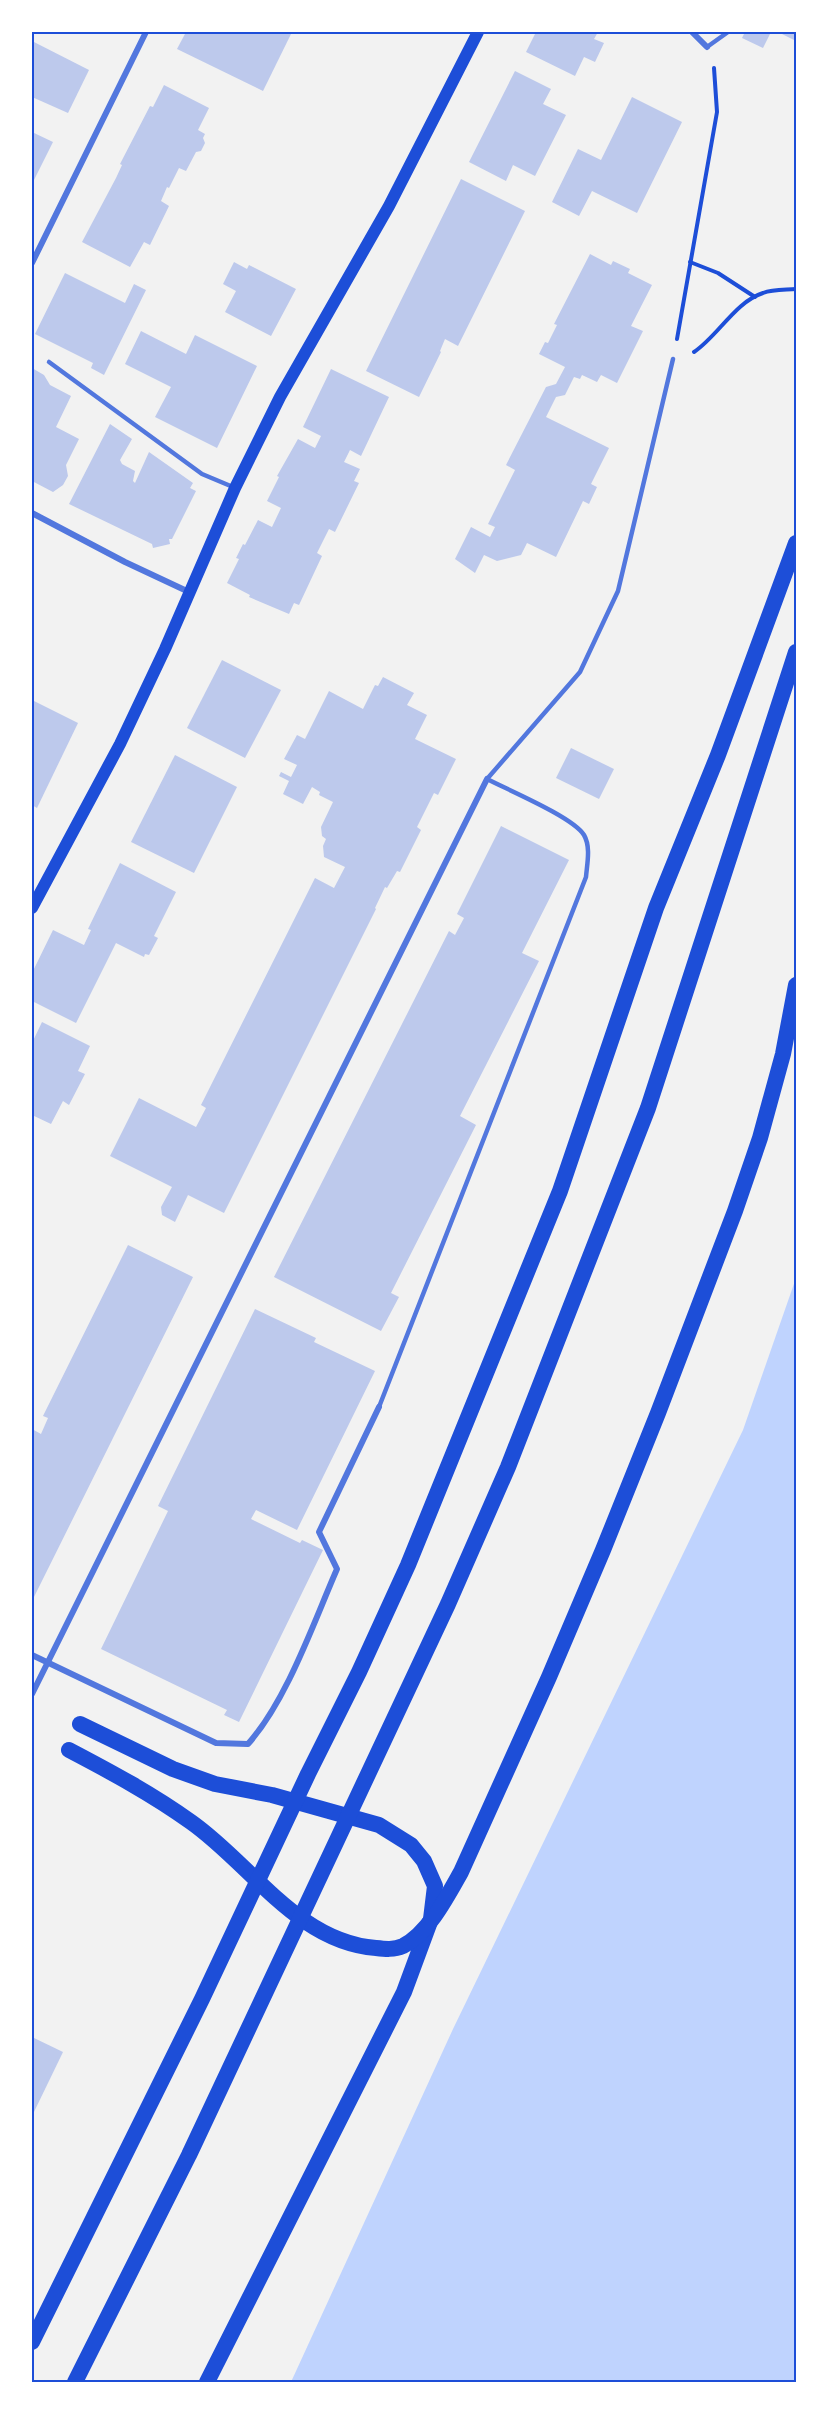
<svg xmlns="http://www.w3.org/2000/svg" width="828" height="2414" font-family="Karla,sans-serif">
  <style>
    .water { fill: #bfd3fe }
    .building { fill: #bdc9ec }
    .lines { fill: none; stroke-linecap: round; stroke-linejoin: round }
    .path { stroke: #1d4ed8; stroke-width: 4 }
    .service { stroke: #5277de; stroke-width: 4.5 }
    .minor { stroke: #5277de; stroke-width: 6 }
    .secondary { stroke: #1d4ed8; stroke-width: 12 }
    .trunk { stroke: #1d4ed8; stroke-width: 16 }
    .neatline { fill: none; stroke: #1d4ed8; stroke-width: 2 }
  </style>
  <rect width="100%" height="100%" fill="#f2f2f2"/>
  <!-- water -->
  <polygon class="water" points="796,1278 796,2382 291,2382 453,2029 743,1430"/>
  <!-- building -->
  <g class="building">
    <polygon points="186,32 292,32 263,91 177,49"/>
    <polygon points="536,32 598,32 594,39 604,43 595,62 584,57 575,76 526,52"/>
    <polygon points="745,32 771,32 763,48 742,38"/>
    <polygon points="778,32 796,32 796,41"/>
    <polygon points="32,41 89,70 68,113 32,97"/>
    <polygon points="515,71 551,89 543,104 566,115 535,176 513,165 506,181 469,162"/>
    <polygon points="164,85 209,108 198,130 205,134 203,138 205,143 201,151 196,152 186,171 179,168 169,188 167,187 161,201 169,206 150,245 144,242 130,267 82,242 116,178 122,165 120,164 150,106 153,107"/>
    <polygon points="632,97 682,122 637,213 592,191 579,216 552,202 578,149 601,160"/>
    <polygon points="32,132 53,142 32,184"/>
    <polygon points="461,179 525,211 458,346 445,339 440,351 441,352 419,397 366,371"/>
    <polygon points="590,254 611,265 613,261 630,269 628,273 652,285 631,326 643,331 617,383 601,375 597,382 582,375 580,379 574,377 565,395 556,397 546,417 609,448 591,484 597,487 589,504 583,501 556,557 527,543 521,555 497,561 484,555 475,573 455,559 471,527 490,537 495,527 488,524 515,470 506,465 546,387 556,384 565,367 539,354 545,342 548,343 557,325 554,324"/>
    <polygon points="234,262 247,269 249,265 296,289 271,336 225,312 236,291 223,284"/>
    <polygon points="65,273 125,303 134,284 146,290 104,375 91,368 93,363 35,334"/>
    <polygon points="141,331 186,354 195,335 257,366 217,448 155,417 171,387 125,364"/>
    <polygon points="32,368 44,375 50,385 71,396 56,427 79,439 66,465 68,476 63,485 53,492 32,481"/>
    <polygon points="331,369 389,397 361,456 350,450 344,462 360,469 354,481 359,483 335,532 329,529 317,553 322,556 299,605 294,603 289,614 249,597 250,595 227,583 239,559 236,558 243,544 245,545 258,520 272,527 281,508 267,501 279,477 277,476 298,439 315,448 321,436 303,427"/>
    <polygon points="110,424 132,439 120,460 122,464 135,471 133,481 135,483 149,452 193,483 190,488 196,491 172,539 169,539 170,544 153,548 152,544 69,504"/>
    <polygon points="222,660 281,690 245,758 187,728"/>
    <polygon points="383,677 414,693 407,705 427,715 415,739 456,759 438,795 434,793 417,827 421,830 400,872 397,871 387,888 385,887 375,908 376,909 224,1213 188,1195 175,1222 162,1215 161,1207 172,1187 110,1156 139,1098 196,1127 206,1108 201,1105 315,878 334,888 345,867 324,857 323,846 326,839 322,836 321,827 333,802 319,795 320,792 312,787 303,804 283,794 289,781 279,776 281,772 291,777 297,765 284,759 297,735 305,739 329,691 363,709 375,685 378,686"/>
    <polygon points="32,700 78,723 37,808 32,805"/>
    <polygon points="571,748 614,769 599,799 556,778"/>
    <polygon points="175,755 237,787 194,873 131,842"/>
    <polygon points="501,826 569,860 522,953 539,961 460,1116 476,1125 391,1293 399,1297 381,1331 274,1277 449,931 455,935 464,918 457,914"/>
    <polygon points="120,863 176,892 154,936 158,938 149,955 145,954 144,957 116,943 76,1023 32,1001 32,973 53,930 84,945 91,930 88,929"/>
    <polygon points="42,1022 90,1046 78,1071 85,1074 69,1105 63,1101 51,1124 32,1115 32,1043"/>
    <polygon points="128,1245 193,1277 32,1601 32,1429 41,1434 48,1418 43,1416"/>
    <polygon points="255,1309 316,1338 314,1342 375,1371 297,1530 256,1510 251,1519 300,1543 302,1540 323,1550 239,1722 224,1715 227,1710 101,1649 168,1511 158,1506"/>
    <polygon points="32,2037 63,2052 32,2116"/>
  </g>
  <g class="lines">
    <!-- path -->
    <g class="path">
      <polyline points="690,262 718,273 755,297"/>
      <polyline points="677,339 717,112 714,68"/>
      <path d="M694 352C718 336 735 302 763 293 773 289 786 290 796 289"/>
    </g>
    <!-- service -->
    <g class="service">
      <polyline points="707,47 728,32"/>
      <polyline points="49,362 202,474 233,487"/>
      <path d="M379 1407 586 877C587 864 591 847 584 835 573 817 508 790 487 779L580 672 618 591 673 359"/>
    </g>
    <!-- minor -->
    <g class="minor">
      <polyline points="692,32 707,47"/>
      <polyline points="32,263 146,32"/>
      <polyline points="32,513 125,562 189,592"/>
      <path d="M32 1655 216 1743 248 1744C287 1700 313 1624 337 1569L319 1532 379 1407"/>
      <polyline points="32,1694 487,779"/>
    </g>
    <!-- secondary -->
    <polyline class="secondary" points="32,908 120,744 165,649 235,488 280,397 389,206 478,32"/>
    <!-- trunk -->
    <g class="trunk">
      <polyline points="80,1724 173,1769 215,1784 272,1795 379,1825 411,1845 424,1861 435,1886 431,1919 404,1992 207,2382"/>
      <path d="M69 1750C111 1772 152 1794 191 1822 251 1864 297 1942 376 1948 385 1949 394 1950 403 1946 428 1934 448 1895 461 1872L549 1677 603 1550 658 1413 735 1211 760 1138 783 1054 796 985"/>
      <polyline points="32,2342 202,1999 308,1774 359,1672 408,1565 560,1191 656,908 718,755 796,543"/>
      <polyline points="75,2382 189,2155 448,1604 508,1467 648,1108 796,652"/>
    </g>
  </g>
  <!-- border -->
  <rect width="828" height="2414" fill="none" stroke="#ffffff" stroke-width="66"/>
  <rect x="33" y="33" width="762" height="2348" class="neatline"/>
</svg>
